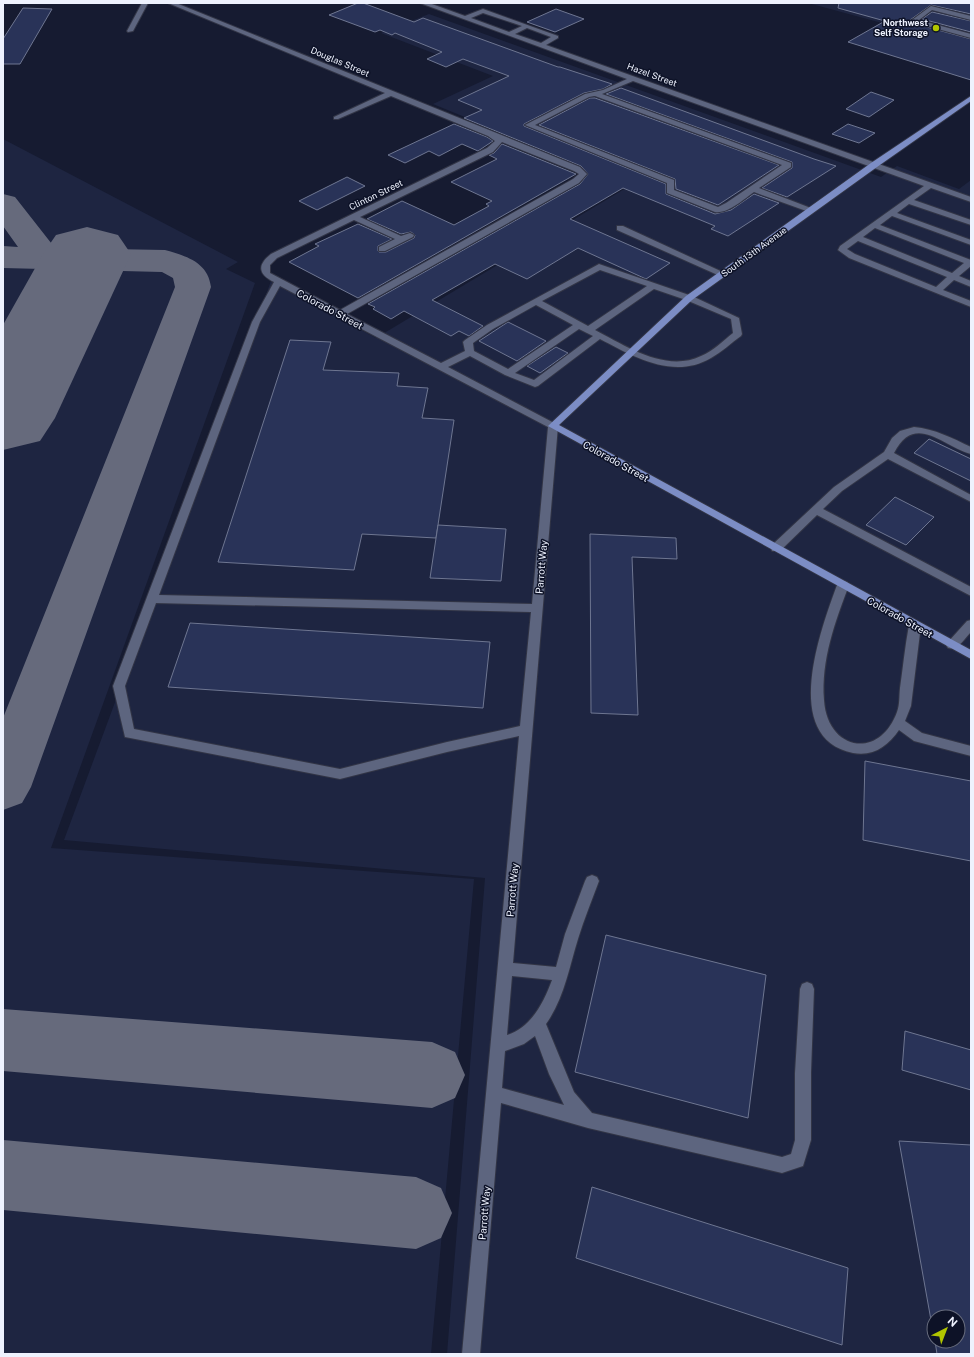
<svg xmlns="http://www.w3.org/2000/svg" width="974" height="1357" font-family="'Public Sans',sans-serif">
  <style>
    .built { fill: #1e2541; fill-rule: evenodd }
    .lines { fill: none; stroke-linecap: round; stroke-linejoin: round }
    .taxiway { fill: #666a7c; fill-rule: evenodd }
    .runway { fill: #666a7c; fill-rule: evenodd }
    .building { fill: #293358; stroke: #6e7691 }
    .minor-casing { stroke: #323546; stroke-width: 2 }
    .major-casing { stroke: #323546; stroke-width: 2 }
    .minor { fill: #5d657f; fill-rule: evenodd }
    .major { fill: #7c8dc5; fill-rule: evenodd }
    .poi-dot { fill: #b1c500; stroke: #0d1227; stroke-width: 1.5 }
    .labels { text-anchor: middle; stroke-width: 3; stroke-linejoin: round; paint-order: stroke }
    .far-poi-label { font-size: 9px; font-weight: bold; fill: #eef2fe; stroke: #0d1227; text-anchor: end }
    .far-street-label { font-size: 9px; fill: #eef2fe; stroke: #0d1227 }
    .street-label { font-size: 10px; fill: #eef2fe; stroke: #0d1227 }
  </style>
  <rect width="100%" height="100%" fill="#161b31"/>
  <!-- built -->
  <g class="built">
    <polygon points="808,3 971,3 971,47"/>
    <path d="M429 14 881 177 897 166 959 189 971 180V1354H447L485 878 64 840 271 281 376 338 631 185 433 104 493 76 381 33ZM934 1317H958V1341H934Z"/>
    <polygon points="3,139 238,262 226,269 255,283 51,848 474,879 431,1354 3,1354"/>
  </g>
  <g class="lines">
    <!-- taxiway -->
    <g class="taxiway">
      <path d="M3 194 15 197 55 248 165 250C186 256 208 262 211 287L31 787 22 803 3 810V718L175 287 173 278 162 272 3 268V246L18 247 3 226Z"/>
      <polygon points="3,1009 432,1042 455,1052 465,1075 455,1098 432,1108 3,1071"/>
      <polygon points="3,1140 416,1177 441,1188 452,1213 441,1238 416,1249 3,1210"/>
    </g>
    <!-- runway -->
    <polygon class="runway" points="87,227 118,235 131,254 55,418 40,441 3,450 3,325 43,254 56,235"/>
  </g>
  <!-- building -->
  <g class="building">
    <polygon points="358,3 363,3 414,22 423,18 558,67 560,67 612,84 603,89 584,93 524,124 524,126 666,184 666,194 715,214 731,210 754,194 779,203 728,236 711,229 715,226 623,188 570,219 670,263 646,279 578,248 527,279 495,264 432,300 483,326 469,336 459,331 451,336 404,311 391,319 373,309 375,307 368,304 580,184 588,174 581,166 464,118 482,110 458,100 509,76 463,59 446,67 427,59 442,52 437,50 395,33 392,35 380,30 375,32 329,15"/>
    <polygon points="839,3 971,3 971,14 931,5 910,20 912,23 971,39 971,80 848,42 885,21 838,8"/>
    <polygon points="23,8 52,9 20,64 3,64 3,39"/>
    <polygon points="556,9 584,19 555,32 527,22"/>
    <polygon points="932,12 971,21 971,32 922,19"/>
    <polygon points="621,88 814,159 836,166 787,197 762,188 792,168 792,162 606,94"/>
    <polygon points="871,92 894,100 869,117 846,109"/>
    <polygon points="590,98 595,98 779,165 718,205 676,189 675,179 539,125"/>
    <polygon points="454,124 487,137 493,141 478,151 462,144 439,156 429,151 405,163 388,155"/>
    <polygon points="848,124 875,133 859,143 832,134"/>
    <polygon points="502,144 576,174 358,298 289,262 319,246 315,244 358,224 392,239 378,246 378,251 379,252 386,252 414,238 415,235 411,232 401,234 367,219 402,201 454,225 489,206 486,204 492,201 451,182 497,159 489,155 494,153"/>
    <polygon points="347,177 365,186 317,210 299,201"/>
    <polygon points="508,322 546,341 517,361 479,341"/>
    <polygon points="290,340 331,342 323,370 399,373 397,386 428,388 422,418 454,420 436,538 362,534 354,570 218,562"/>
    <polygon points="556,347 568,353 540,373 527,366"/>
    <polygon points="929,439 971,459 971,481 914,453"/>
    <polygon points="895,497 934,517 906,545 866,525"/>
    <polygon points="438,525 506,529 501,581 430,578"/>
    <polygon points="590,534 676,538 677,559 632,557 638,715 591,713"/>
    <polygon points="190,623 490,642 483,708 168,687"/>
    <polygon points="865,761 971,781 971,861 863,840"/>
    <polygon points="606,935 766,975 748,1118 575,1072"/>
    <polygon points="905,1031 971,1050 971,1090 902,1070"/>
    <polygon points="899,1141 971,1145 971,1354 937,1354 935,1341 958,1341 958,1317 934,1317 934,1337"/>
    <polygon points="592,1187 848,1268 842,1345 576,1258"/>
  </g>
  <g class="lines">
    <defs>
      <g id="minor">
        <polygon points="142,3 148,3 133,31 128,32 127,31"/>
        <path d="M168 3H176L580 167 587 174 579 183 347 314 441 363 465 351 463 342 465 340 487 325 599 264 692 296 739 318 742 334 741 336C731 343 722 352 711 358 674 380 634 357 600 339L538 386 535 387 505 375 470 356 448 367 556 424 558 426 513 963 556 967 565 934 585 881 587 877 592 875 597 877 599 881C592 900 584 919 578 939 569 968 564 999 546 1024L574 1092 592 1113 782 1157 791 1154 795 1140V1073L800 989 802 984 807 982 812 984 814 989 811 1073V1140L803 1166 782 1173 588 1128 501 1103 480 1354H462L519 736 447 752 340 779 125 737 113 686 252 322 274 282C258 274 257 265 271 254L487 148 495 141 488 136 391 96 338 119H334V117L385 93ZM502 142 574 171 579 174 573 179 340 310 270 273V265L277 258 354 220 395 239 379 247V251H385L413 237 414 235 410 233 401 236 360 217 493 152ZM600 270 647 286 588 326 542 301ZM280 286 548 427 532 604 159 595 260 322ZM654 289 686 300 731 319 733 333C723 341 713 351 701 356 666 373 626 346 595 330ZM536 305 573 325 508 369 474 351 473 343 493 329ZM579 329 593 336 534 380 515 373ZM156 603 531 612 520 726 447 742 340 769 134 729 125 686ZM512 976 552 980C544 1002 531 1028 507 1035ZM535 1036 549 1074 564 1105 502 1088 505 1051 524 1044Z"/>
        <path d="M420 3H429L465 16 483 9 558 36V38L546 45 971 197V202L931 188 914 200 971 220V225L909 204 897 213 971 240V245L892 216 880 225 971 260V266L959 276 971 281V287L954 280 943 290 971 301V307L849 258 838 250 840 246 924 186 633 81 602 94 791 163V167L759 188 816 210 812 212H809L754 192C744 199 728 214 715 212L667 193V183L525 125 585 94 603 90 627 79ZM483 13 522 26 509 32 471 18ZM527 28 551 37 541 43 515 34ZM594 96H595L782 165 726 203 718 207 674 190V180L535 125 589 97ZM875 228 964 263 952 273 863 237ZM858 241 947 277 936 287 855 254 847 249Z"/>
        <polygon points="931,6 971,16 971,20 932,10 919,20 971,34 971,38 912,22 912,20"/>
        <polygon points="617,226 623,226 727,274 723,277 720,276 617,230"/>
        <path d="M914 427C935 429 952 438 971 447V454C942 446 915 412 894 453L971 495V502L888 459 842 491 823 509 971 587V596L817 515 780 551H772L771 548 772 545 834 487 884 452 892 438 900 431Z"/>
        <path d="M843 581 847 582 849 585C835 622 821 660 824 700 827 750 879 761 897 712 900 704 899 696 900 688 903 667 905 646 909 625L911 622 915 621 919 622 921 625 911 706 905 721 922 733 971 746V756L914 741 899 730C888 746 873 757 853 753 780 738 821 629 837 585L839 582Z"/>
        <path d="M971 620V632C965 638 958 651 948 648L946 645 948 642 967 621Z"/>
      </g>
      <polygon id="major" points="971,96 971,101 877,167 692,300 559,425 971,650 971,659 548,426 686,296 871,163"/>
    </defs>
    <!-- minor casing -->
    <use href="#minor" class="minor-casing"/>
    <!-- major casing -->
    <use href="#major" class="major-casing"/>
    <!-- minor -->
    <use href="#minor" class="minor"/>
    <!-- major -->
    <use href="#major" class="major"/>
  </g>
  <!-- markers -->
  <circle class="poi-dot" cx="936" cy="28" r="4"/>
  <g class="labels">
    <!-- far-poi labels -->
    <g class="far-poi-label">
      <text x="928" y="26">Northwest<tspan x="928" dy="10">Self Storage</tspan></text>
    </g>
    <!-- far-street labels -->
    <g class="far-street-label">
      <text transform="translate(340 62) rotate(23)" y="3">Douglas Street</text>
      <text transform="translate(652 75) rotate(20)" y="3">Hazel Street</text>
      <text transform="translate(376 195) rotate(-26)" y="3">Clinton Street</text>
      <text transform="translate(754 252) rotate(-36)" y="3">South 13th Avenue</text>
    </g>
    <!-- street labels -->
    <g class="street-label">
      <text transform="translate(330 309) rotate(28)" y="4">Colorado Street</text>
      <text transform="translate(616 461) rotate(29)" y="4">Colorado Street</text>
      <text transform="translate(541 567) rotate(-85)" y="4">Parrott Way</text>
      <text transform="translate(900 617) rotate(29)" y="4">Colorado Street</text>
      <text transform="translate(512 890) rotate(-85)" y="4">Parrott Way</text>
      <text transform="translate(484 1213) rotate(-85)" y="4">Parrott Way</text>
    </g>
  </g>
  <!-- border -->
  <rect width="974" height="1357" fill="none" stroke="#eef2fe" stroke-width="8"/>
  <!-- north arrow -->
  <g transform="translate(946 1329) rotate(42)"><circle r="19" fill="#0d1227" stroke="#676c7d"/>
  <path d="M0-3L7 15L0 10L-7 15Z" fill="#b1c500"/>
  <text y="-6" font-size="11" font-weight="bold" text-anchor="middle" fill="#eef2fe">N</text>
  </g>
</svg>
